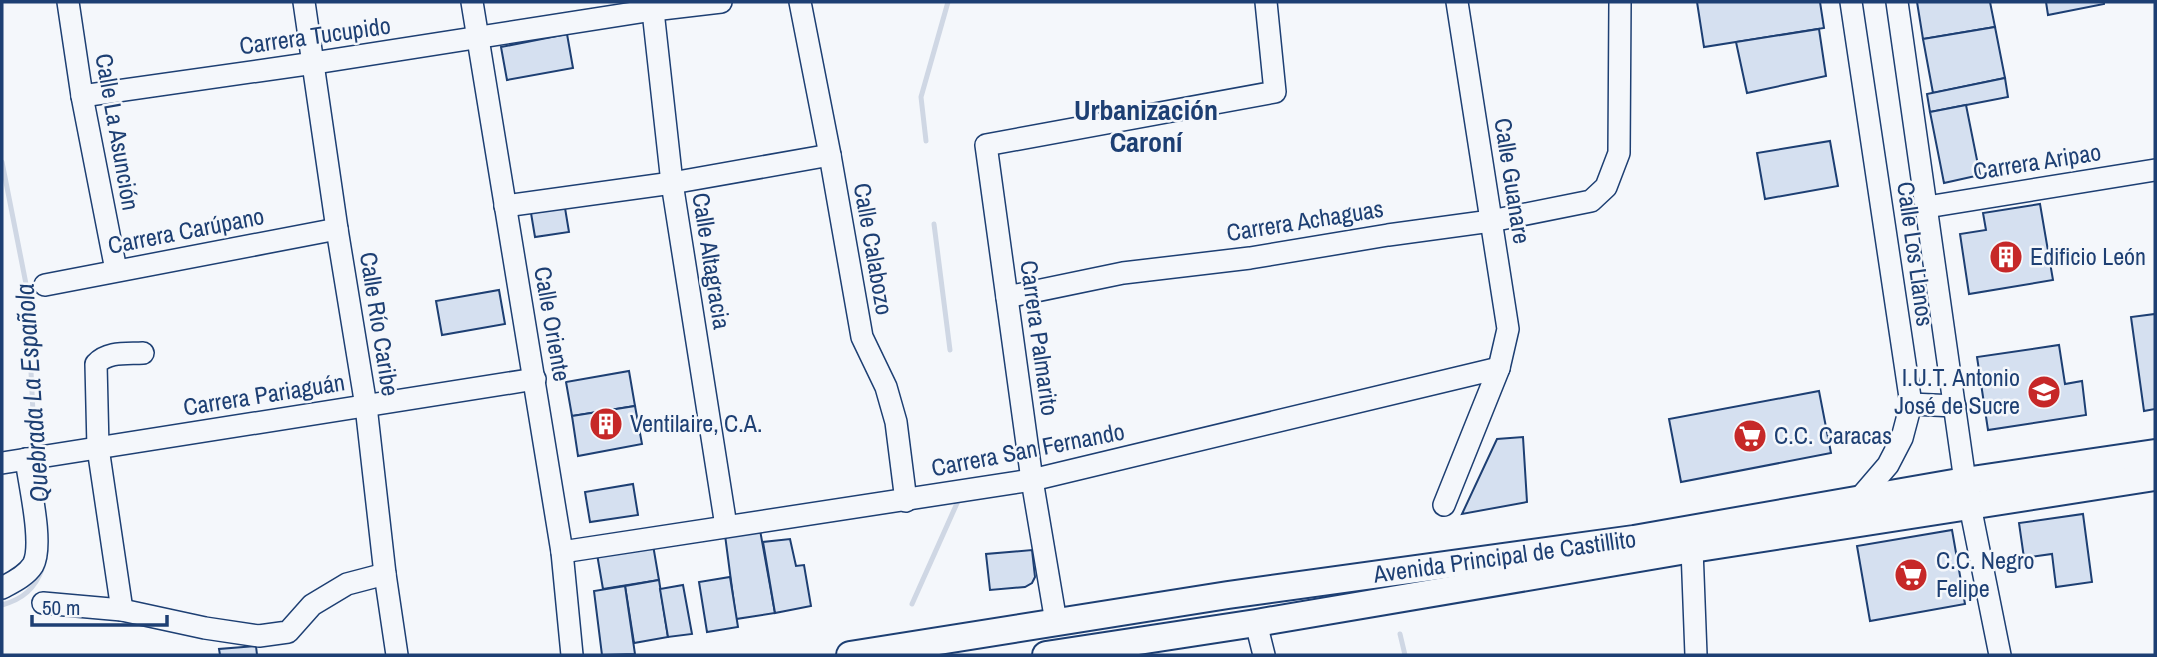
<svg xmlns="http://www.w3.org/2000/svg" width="2157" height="657" font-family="'Archivo Narrow',sans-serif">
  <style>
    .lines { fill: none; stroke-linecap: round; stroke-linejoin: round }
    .stream { stroke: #cfd7e4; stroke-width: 5 }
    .building { fill: #d5e0f0; stroke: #1d3f73; stroke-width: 2 }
    .minor-casing { stroke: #1d3f73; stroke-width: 24 }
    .major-casing { stroke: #1d3f73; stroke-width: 30 }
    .minor { stroke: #f4f7fb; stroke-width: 21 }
    .major { stroke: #f4f7fb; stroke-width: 26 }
    .labels { text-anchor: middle; stroke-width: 5; stroke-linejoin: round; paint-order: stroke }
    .street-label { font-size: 24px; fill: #1d3f73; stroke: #f4f7fb }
    .poi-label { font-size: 24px; fill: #1d3f73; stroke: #f4f7fb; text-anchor: start }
    .water-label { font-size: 26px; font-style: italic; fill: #1d3f73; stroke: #f4f7fb }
    .quarter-label { font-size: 28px; font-weight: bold; fill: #1d3f73; stroke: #f4f7fb }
  </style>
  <rect width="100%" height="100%" fill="#f4f7fb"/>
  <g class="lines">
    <!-- stream -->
    <g class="stream">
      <polyline points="926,141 921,97 948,2"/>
      <polyline points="2,162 27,289 35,454"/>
      <polyline points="934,224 950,350"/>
      <polyline points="912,604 958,501"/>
      <path d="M2 605C23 599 35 589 43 567"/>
      <polyline points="1400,634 1405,655"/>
    </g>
  </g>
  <!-- building -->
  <g class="building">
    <polygon points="1697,2 1820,2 1824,28 1704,47"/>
    <polygon points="1917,2 1990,2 1995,27 1923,39"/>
    <polygon points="2046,2 2104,2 2104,4 2048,15"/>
    <polygon points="1995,27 2005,78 1933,93 1923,39"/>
    <polygon points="1819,29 1826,76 1747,93 1736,42"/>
    <polygon points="567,34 573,68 507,80 501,47"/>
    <polygon points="2005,78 2008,97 1930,112 1927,94"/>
    <polygon points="1966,105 1980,175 1944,183 1930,112"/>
    <polygon points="1830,141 1838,186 1765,199 1757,153"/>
    <polygon points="2040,204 2053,280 1969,294 1960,234 1986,230 1983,213"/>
    <polygon points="565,208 569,232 535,237 531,213"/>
    <polygon points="499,290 505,324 442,335 436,301"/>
    <polygon points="2155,314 2155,409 2144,411 2131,317"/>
    <polygon points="2059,345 2065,384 2082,381 2086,415 1988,430 1977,357"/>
    <polygon points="629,371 635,406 572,416 566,382"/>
    <polygon points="1819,391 1831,453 1681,482 1669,419"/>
    <polygon points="635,406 642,444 578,456 572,416"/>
    <polygon points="1523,437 1527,502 1462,514 1497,439"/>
    <polygon points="633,484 638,515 590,522 585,492"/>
    <polygon points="2083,514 2092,582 2056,587 2052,554 2024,558 2019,523"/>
    <polygon points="760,530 775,613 736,619 725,535"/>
    <polygon points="1952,530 1965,604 1870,621 1857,546"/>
    <polygon points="790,539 796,566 804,565 811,606 775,613 763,542"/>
    <polygon points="653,545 659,580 603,589 597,554"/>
    <polygon points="1032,550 1035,577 1032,583 1025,587 990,590 986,554"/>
    <polygon points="730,577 738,627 707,632 699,582"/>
    <polygon points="659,580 668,637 634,643 625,586"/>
    <polygon points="683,585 692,634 668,637 660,589"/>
    <polygon points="625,586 635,654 602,655 594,591"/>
    <polygon points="256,646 257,655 220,655 219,649"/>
  </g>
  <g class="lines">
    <defs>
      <g id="minor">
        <polyline points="68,2 82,96 116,270"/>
        <polyline points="304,2 337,229 366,406 385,574 397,655"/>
        <polyline points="472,2 562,552 572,655"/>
        <polyline points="652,2 672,183 726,526"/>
        <polyline points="800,2 830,155 862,337 886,387 896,422 906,501"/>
        <polyline points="1851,2 1911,404 1902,438 1888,465 1858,500"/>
        <polyline points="1897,2 1965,481 2000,655"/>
        <polyline points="82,96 314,63 653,10 721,2"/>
        <polyline points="505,206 672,183 830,155"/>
        <polyline points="1927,207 2155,170"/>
        <polyline points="45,285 337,229"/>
        <polyline points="1007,297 1123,273 1250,258 1388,235 1491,221 1591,201 1606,187 1619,153 1620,2"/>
        <polyline points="1911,404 1955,406"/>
        <polyline points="2,463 535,379"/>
        <polyline points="1444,505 1499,368 1508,329 1457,2"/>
        <polyline points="1692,549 1696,655"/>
        <polyline points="562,552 1032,480 1499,368"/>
        <path d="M2 588C13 582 26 576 33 565 44 545 29 483 26 459"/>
        <polyline points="43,603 122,610 205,628 259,636 288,632 312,605 347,584 385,574"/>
        <path d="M122 610 98 448 96 364C108 351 127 354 143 353"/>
        <polyline points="1056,622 1032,480 986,145 1275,92 1266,2"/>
        <polyline points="1256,623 1264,655"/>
      </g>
      <g id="major">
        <path id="s1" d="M850 655 1228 595 1634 539 1965 481 2155 453"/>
        <polyline points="1046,655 1256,623 1692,549 2155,477"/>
      </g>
    </defs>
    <!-- minor casing -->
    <use href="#minor" class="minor-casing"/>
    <!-- major casing -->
    <use href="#major" class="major-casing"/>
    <!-- minor -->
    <use href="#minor" class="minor"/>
    <!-- major -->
    <use href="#major" class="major"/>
  </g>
  <!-- icons -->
  <defs>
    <symbol id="building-disc" viewBox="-11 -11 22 22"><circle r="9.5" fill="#c62828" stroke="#f4f7fb"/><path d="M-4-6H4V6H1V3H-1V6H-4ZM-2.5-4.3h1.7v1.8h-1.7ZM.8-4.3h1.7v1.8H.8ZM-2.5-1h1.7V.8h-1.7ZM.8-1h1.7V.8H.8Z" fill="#fff"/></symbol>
    <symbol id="university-disc" viewBox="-11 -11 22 22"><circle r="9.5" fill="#c62828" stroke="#f4f7fb"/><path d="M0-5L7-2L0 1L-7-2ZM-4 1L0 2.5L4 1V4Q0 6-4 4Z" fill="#fff"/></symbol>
    <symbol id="supermarket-disc" viewBox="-11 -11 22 22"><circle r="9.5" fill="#c62828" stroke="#f4f7fb"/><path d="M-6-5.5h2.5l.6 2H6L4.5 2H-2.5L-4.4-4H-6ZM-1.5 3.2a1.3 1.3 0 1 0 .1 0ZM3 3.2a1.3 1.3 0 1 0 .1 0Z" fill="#fff"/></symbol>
  </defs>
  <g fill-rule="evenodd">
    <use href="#building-disc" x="1987" y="238" width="38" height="38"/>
    <use href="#university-disc" x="2025" y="373" width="38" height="38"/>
    <use href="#building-disc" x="587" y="405" width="38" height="38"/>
    <use href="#supermarket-disc" x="1731" y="417" width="38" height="38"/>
    <use href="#supermarket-disc" x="1892" y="556" width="38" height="38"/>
  </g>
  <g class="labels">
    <!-- street labels -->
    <g class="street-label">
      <text transform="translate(315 36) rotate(-8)" y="8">Carrera Tucupido</text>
      <text transform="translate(117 132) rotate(80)" y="8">Calle La Asunción</text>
      <text transform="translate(2037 162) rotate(-9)" y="8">Carrera Aripao</text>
      <text transform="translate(1512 181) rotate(81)" y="8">Calle Guanare</text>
      <text transform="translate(1305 221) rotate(-9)" y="8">Carrera Achaguas</text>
      <text transform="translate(186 231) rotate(-11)" y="8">Carrera Carúpano</text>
      <text transform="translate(873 249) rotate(80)" y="8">Calle Calabozo</text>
      <text transform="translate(1915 254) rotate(82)" y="8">Calle Los Llanos</text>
      <text transform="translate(711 261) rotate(81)" y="8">Calle Altagracia</text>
      <text transform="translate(379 324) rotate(81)" y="8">Calle Río Caribe</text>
      <text transform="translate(552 324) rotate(80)" y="8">Calle Oriente</text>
      <text transform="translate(1039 338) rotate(82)" y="8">Carrera Palmarito</text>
      <text transform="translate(264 395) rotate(-9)" y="8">Carrera Pariaguán</text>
      <text transform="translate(1028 450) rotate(-11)" y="8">Carrera San Fernando</text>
      <text dy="8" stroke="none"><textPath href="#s1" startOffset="662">Avenida Principal de Castillito</textPath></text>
    </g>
    <!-- poi labels -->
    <g class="poi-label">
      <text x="2030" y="265">Edificio León</text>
      <text x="2020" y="386" text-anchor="end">I.U.T. Antonio<tspan x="2020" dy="28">José de Sucre</tspan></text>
      <text x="630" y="432">Ventilaire, C.A.</text>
      <text x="1774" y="444">C.C. Caracas</text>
      <text x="1936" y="569">C.C. Negro<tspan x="1936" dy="28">Felipe</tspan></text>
    </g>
    <!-- water labels -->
    <g class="water-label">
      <text transform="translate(32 393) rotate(-94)" y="9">Quebrada La Española</text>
    </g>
    <!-- quarter labels -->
    <g class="quarter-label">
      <text x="1146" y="120">Urbanización<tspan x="1146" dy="32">Caroní</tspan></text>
    </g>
  </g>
  <!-- border -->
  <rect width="2157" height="657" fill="none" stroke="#1d3f73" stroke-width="7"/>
  <!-- scale -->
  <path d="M32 615v10h135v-10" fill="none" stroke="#1d3f73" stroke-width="3.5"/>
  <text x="42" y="615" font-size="21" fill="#1d3f73" stroke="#f4f7fb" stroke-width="5" paint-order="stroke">50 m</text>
</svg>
